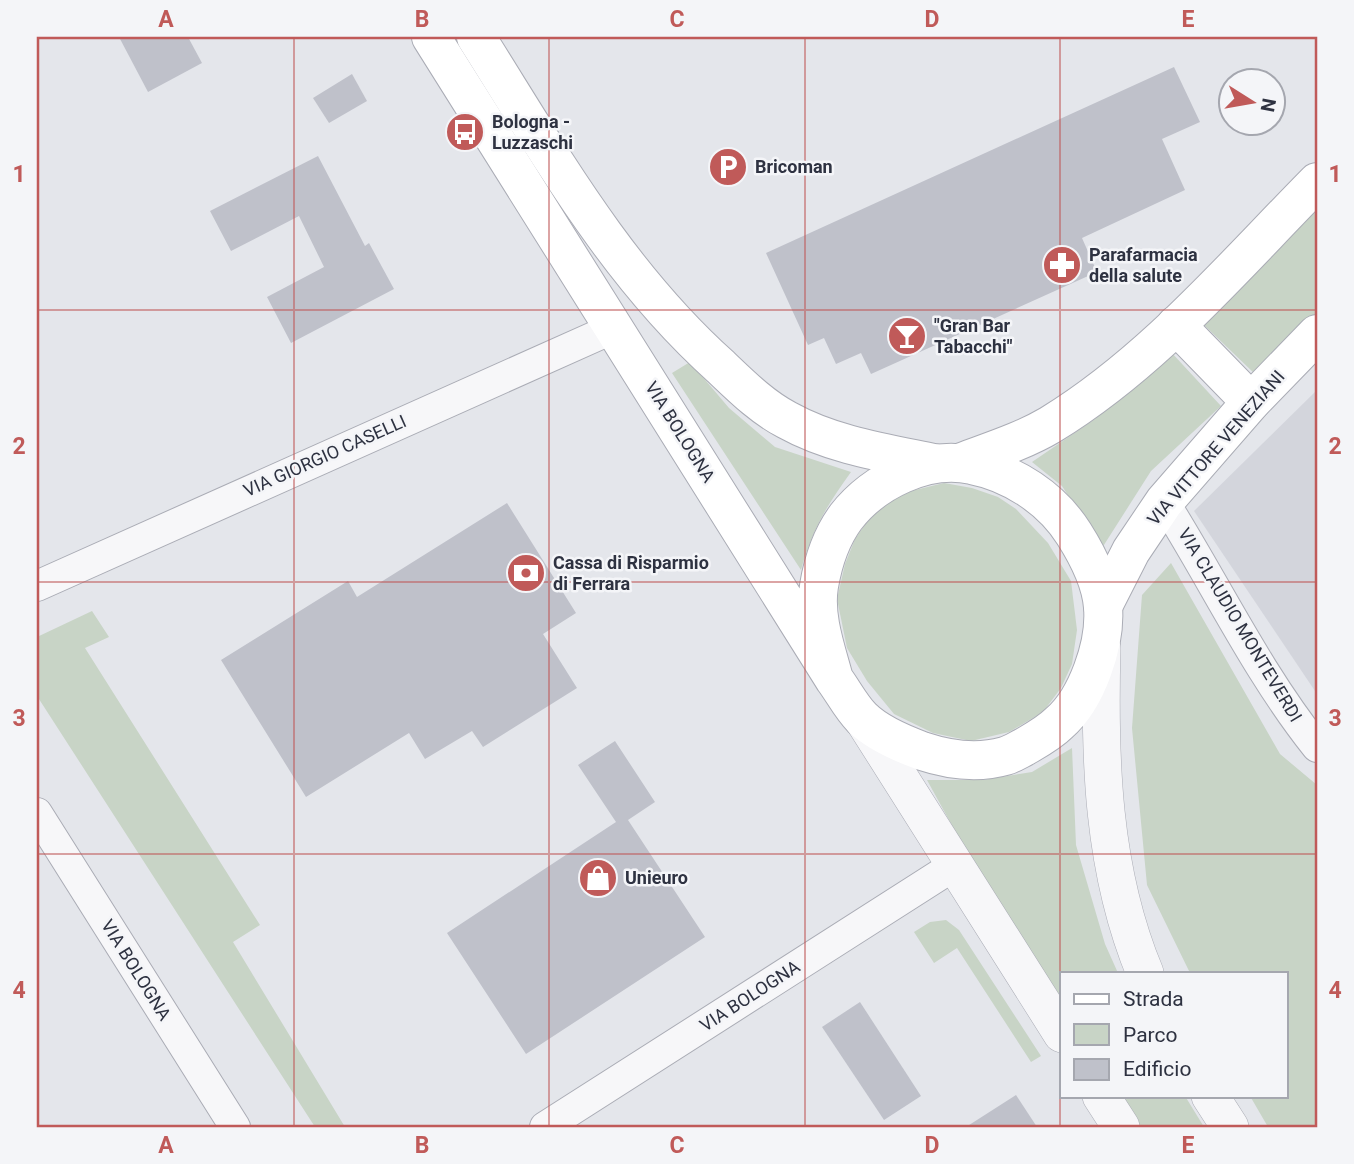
<svg xmlns="http://www.w3.org/2000/svg" width="1354" height="1164" font-family="Roboto,sans-serif">
  <style>
    .built { fill: #d3d5dc }
    .green { fill: #c8d4c6 }
    .building { fill: #bfc1ca }
    .lines { fill: none; stroke-linecap: round; stroke-linejoin: round }
    .minor-casing { stroke: #aaacb5; stroke-width: 32 }
    .tertiary-casing { stroke: #aaacb5; stroke-width: 38 }
    .secondary-casing { stroke: #aaacb5; stroke-width: 40 }
    .minor { stroke: #f7f7f9; stroke-width: 30 }
    .tertiary { stroke: #f7f7f9; stroke-width: 37 }
    .secondary { stroke: #fff; stroke-width: 38 }
    .grid { fill: none; stroke: #c05a59; stroke-width: 2; stroke-opacity: 0.55 }
    .labels { text-anchor: middle; stroke-width: 5; stroke-linejoin: round; paint-order: stroke }
    .poi-label { font-size: 18px; font-weight: bold; fill: #2e3241; stroke: #f4f5f8; text-anchor: start }
    .street-label { font-size: 18px; fill: #2e3241; stroke: #f4f5f8 }
    .neatline { fill: none; stroke: #c05a59; stroke-width: 2.5 }
    .grid-label { font-size: 23px; text-anchor: middle; font-weight: bold; fill: #c05a59 }
  </style>
  <rect width="100%" height="100%" fill="#e4e6eb"/>
  <!-- built -->
  <polygon class="built" points="1317,390 1317,694 1194,511"/>
  <!-- green -->
  <g class="green">
    <polygon points="1317,210 1317,312 1256,375 1204,325"/>
    <polygon points="1170,351 1221,406 1151,471 1102,548 1062,486 1032,462 1095,419"/>
    <path d="M690 362 729 408 775 447 851 472C827 505 812 530 801 570L672 373Z"/>
    <polygon points="944,483 972,488 998,497 1016,509 1048,543 1071,581 1077,630 1072,664 1061,688 1043,712 1009,732 971,741 933,733 894,714 867,681 847,648 837,599 845,564 855,539 875,510 911,491"/>
    <polygon points="1171,563 1280,754 1317,785 1317,1127 1268,1127 1250,1096 1286,1096 1286,973 1190,973 1147,885 1132,728 1142,595"/>
    <polygon points="92,611 109,637 85,648 260,925 233,942 345,1127 315,1127 37,696 37,637"/>
    <polygon points="1072,748 1076,845 1105,944 1118,973 1062,973 1062,1005 982,880 927,780 983,780 1032,772"/>
    <polygon points="946,920 959,930 1041,1056 1031,1062 957,948 934,963 914,932 930,922"/>
    <polygon points="1120,1096 1185,1096 1204,1127 1140,1127"/>
  </g>
  <!-- building -->
  <g class="building">
    <polygon points="119,37 188,37 202,63 148,92"/>
    <polygon points="1174,67 1200,122 1162,139 1185,190 1082,238 1097,272 871,374 861,353 836,364 824,338 808,345 766,253"/>
    <polygon points="352,74 367,101 329,123 313,98"/>
    <polygon points="318,156 365,246 369,243 394,289 291,343 267,297 324,267 299,216 231,251 210,211"/>
    <polygon points="507,503 576,613 543,634 577,688 483,747 472,731 425,759 409,733 306,797 221,660 348,581 357,597"/>
    <polygon points="615,741 655,802 628,820 705,937 526,1054 447,933 616,822 578,765"/>
    <polygon points="860,1002 921,1096 884,1120 822,1027"/>
    <polygon points="1016,1095 1037,1127 966,1127"/>
  </g>
  <g class="lines">
    <defs>
      <g id="minor">
        <path d="M1164 502C1215 583 1257 672 1317 747"/>
        <polyline points="37,586 614,328"/>
        <polyline points="37,813 235,1127"/>
        <polyline points="545,1127 955,865"/>
      </g>
      <g id="tertiary">
        <path d="M1102 648C1099 758 1102 870 1145 973"/>
        <polyline points="862,718 1062,1034"/>
        <polyline points="1101,1096 1121,1127"/>
        <polyline points="1210,1096 1230,1127"/>
      </g>
      <g id="secondary">
        <path d="M431 37 834 679C843 691 851 707 862 718 876 732 903 744 922 751 949 760 977 764 1005 756 1012 754 1018 750 1024 747 1036 740 1049 733 1059 723 1087 699 1106 644 1103 607 1101 581 1088 556 1074 534 1052 499 1013 473 972 465 927 455 874 481 846 517 832 536 823 562 819 586 814 617 826 649 834 679"/>
        <path d="M476 37C550 154 616 273 721 367 741 386 762 407 787 420 832 445 885 453 934 463"/>
        <polyline points="1176,325 1251,402"/>
        <path d="M962 462C991 451 1023 441 1050 425 1153 362 1233 267 1317 182"/>
        <polyline points="1103,606 1131,551 1164,502 1251,402 1317,334"/>
      </g>
    </defs>
    <!-- minor casing -->
    <use href="#minor" class="minor-casing"/>
    <!-- tertiary casing -->
    <use href="#tertiary" class="tertiary-casing"/>
    <!-- secondary casing -->
    <use href="#secondary" class="secondary-casing"/>
    <!-- minor -->
    <use href="#minor" class="minor"/>
    <!-- tertiary -->
    <use href="#tertiary" class="tertiary"/>
    <!-- secondary -->
    <use href="#secondary" class="secondary"/>
  </g>
  <!-- grid -->
  <path class="grid" d="M294 37V1127M549 37V1127M805 37V1127M1060 37V1127M37 310H1317M37 582H1317M37 854H1317"/>
  <!-- icons -->
  <defs>
    <symbol id="bus-disc" viewBox="-11 -11 22 22"><circle r="9.5" fill="#c05a59" stroke="#f4f5f8"/><path d="M-5-6H5V4H4V6H2V4H-2V6H-4V4H-5ZM-3.5-4V0h7V-4ZM-3.5 1.2v1.5H-2V1.2ZM2 1.2v1.5H3.5V1.2Z" fill="#fff"/></symbol>
    <symbol id="parking-disc" viewBox="-11 -11 22 22"><circle r="9.5" fill="#c05a59" stroke="#f4f5f8"/><path d="M-3.5-5.5H1a3.5 3.5 0 0 1 0 7H-1V5.5H-3.5ZM-1-3.4V-.6H.8a1.4 1.4 0 0 0 0-2.8Z" fill="#fff"/></symbol>
    <symbol id="pharmacy-disc" viewBox="-11 -11 22 22"><circle r="9.5" fill="#c05a59" stroke="#f4f5f8"/><path d="M-2-6h4v4h4v4h-4v4h-4v-4h-4v-4h4Z" fill="#fff"/></symbol>
    <symbol id="bar-disc" viewBox="-11 -11 22 22"><circle r="9.5" fill="#c05a59" stroke="#f4f5f8"/><path d="M-6-5H6L.8 .8V4.5H3.5V6h-7V4.5H-.8V.8Z" fill="#fff"/></symbol>
    <symbol id="bank-disc" viewBox="-11 -11 22 22"><circle r="9.5" fill="#c05a59" stroke="#f4f5f8"/><path d="M-6-4H6V4H-6ZM0-2.3a2.3 2.3 0 1 0 0 4.6a2.3 2.3 0 1 0 0-4.6Z" fill="#fff"/></symbol>
    <symbol id="shop-disc" viewBox="-11 -11 22 22"><circle r="9.5" fill="#c05a59" stroke="#f4f5f8"/><path d="M-5-2.5h2.3a2.7 3.5 0 0 1 5.4 0H5L5.5 6h-11ZM-1.5-2.5h3a1.5 2.3 0 0 0-3 0Z" fill="#fff"/></symbol>
  </defs>
  <g fill-rule="evenodd">
    <use href="#bus-disc" x="443" y="110" width="44" height="44"/>
    <use href="#parking-disc" x="706" y="145" width="44" height="44"/>
    <use href="#pharmacy-disc" x="1040" y="243" width="44" height="44"/>
    <use href="#bar-disc" x="885" y="314" width="44" height="44"/>
    <use href="#bank-disc" x="504" y="551" width="44" height="44"/>
    <use href="#shop-disc" x="576" y="856" width="44" height="44"/>
  </g>
  <g class="labels">
    <!-- poi labels -->
    <g class="poi-label">
      <text x="492" y="128">Bologna -<tspan x="492" dy="21">Luzzaschi</tspan></text>
      <text x="755" y="173">Bricoman</text>
      <text x="1089" y="261">Parafarmacia<tspan x="1089" dy="21">della salute</tspan></text>
      <text x="934" y="332">"Gran Bar<tspan x="934" dy="21">Tabacchi"</tspan></text>
      <text x="553" y="569">Cassa di Risparmio<tspan x="553" dy="21">di Ferrara</tspan></text>
      <text x="625" y="884">Unieuro</text>
    </g>
    <!-- street labels -->
    <g class="street-label">
      <text transform="translate(680 432) rotate(58)" y="6">VIA BOLOGNA</text>
      <text transform="translate(1216 448) rotate(-49)" y="6">VIA VITTORE VENEZIANI</text>
      <text transform="translate(325 456) rotate(-24)" y="6">VIA GIORGIO CASELLI</text>
      <text transform="translate(1240 625) rotate(59)" y="6">VIA CLAUDIO MONTEVERDI</text>
      <text transform="translate(136 970) rotate(58)" y="6">VIA BOLOGNA</text>
      <text transform="translate(750 996) rotate(-33)" y="6">VIA BOLOGNA</text>
    </g>
  </g>
  <!-- border -->
  <rect width="1354" height="1164" fill="none" stroke="#f4f5f8" stroke-width="77"/>
  <!-- legend -->
  <rect x="1060" y="972" width="228" height="126" fill="#f4f5f8" stroke="#a5a7af" stroke-width="2"/>
  <rect x="1074" y="994" width="35" height="10" fill="#ffffff" stroke="#a5a7af" stroke-width="2"/>
  <text x="1123" y="1006" font-size="21" fill="#2e3241">Strada</text>
  <rect x="1074" y="1024" width="35" height="21" fill="#c8d4c6" stroke="#a5a7af" stroke-width="2"/>
  <text x="1123" y="1042" font-size="21" fill="#2e3241">Parco</text>
  <rect x="1074" y="1059" width="35" height="21" fill="#bfc1ca" stroke="#a5a7af" stroke-width="2"/>
  <text x="1123" y="1076" font-size="21" fill="#2e3241">Edificio</text>
  <!-- north arrow -->
  <g transform="translate(1252 102) rotate(101)"><circle r="33" fill="#f4f5f8" stroke="#a5a7af" stroke-width="2"/>
  <path d="M0-5L12 26L0 18L-12 26Z" fill="#c05a59"/>
  <text y="-10" font-size="19" font-weight="bold" text-anchor="middle" fill="#2e3241">N</text>
  </g>
  <rect x="38" y="38" width="1278" height="1088" class="neatline"/>
  <g class="grid-label">
    <text x="166" y="27">A</text>
    <text x="422" y="27">B</text>
    <text x="677" y="27">C</text>
    <text x="932" y="27">D</text>
    <text x="1188" y="27">E</text>
    <text x="19" y="182">1</text>
    <text x="1335" y="182">1</text>
    <text x="19" y="454">2</text>
    <text x="1335" y="454">2</text>
    <text x="19" y="726">3</text>
    <text x="1335" y="726">3</text>
    <text x="19" y="998">4</text>
    <text x="1335" y="998">4</text>
    <text x="166" y="1153">A</text>
    <text x="422" y="1153">B</text>
    <text x="677" y="1153">C</text>
    <text x="932" y="1153">D</text>
    <text x="1188" y="1153">E</text>
  </g>
</svg>
